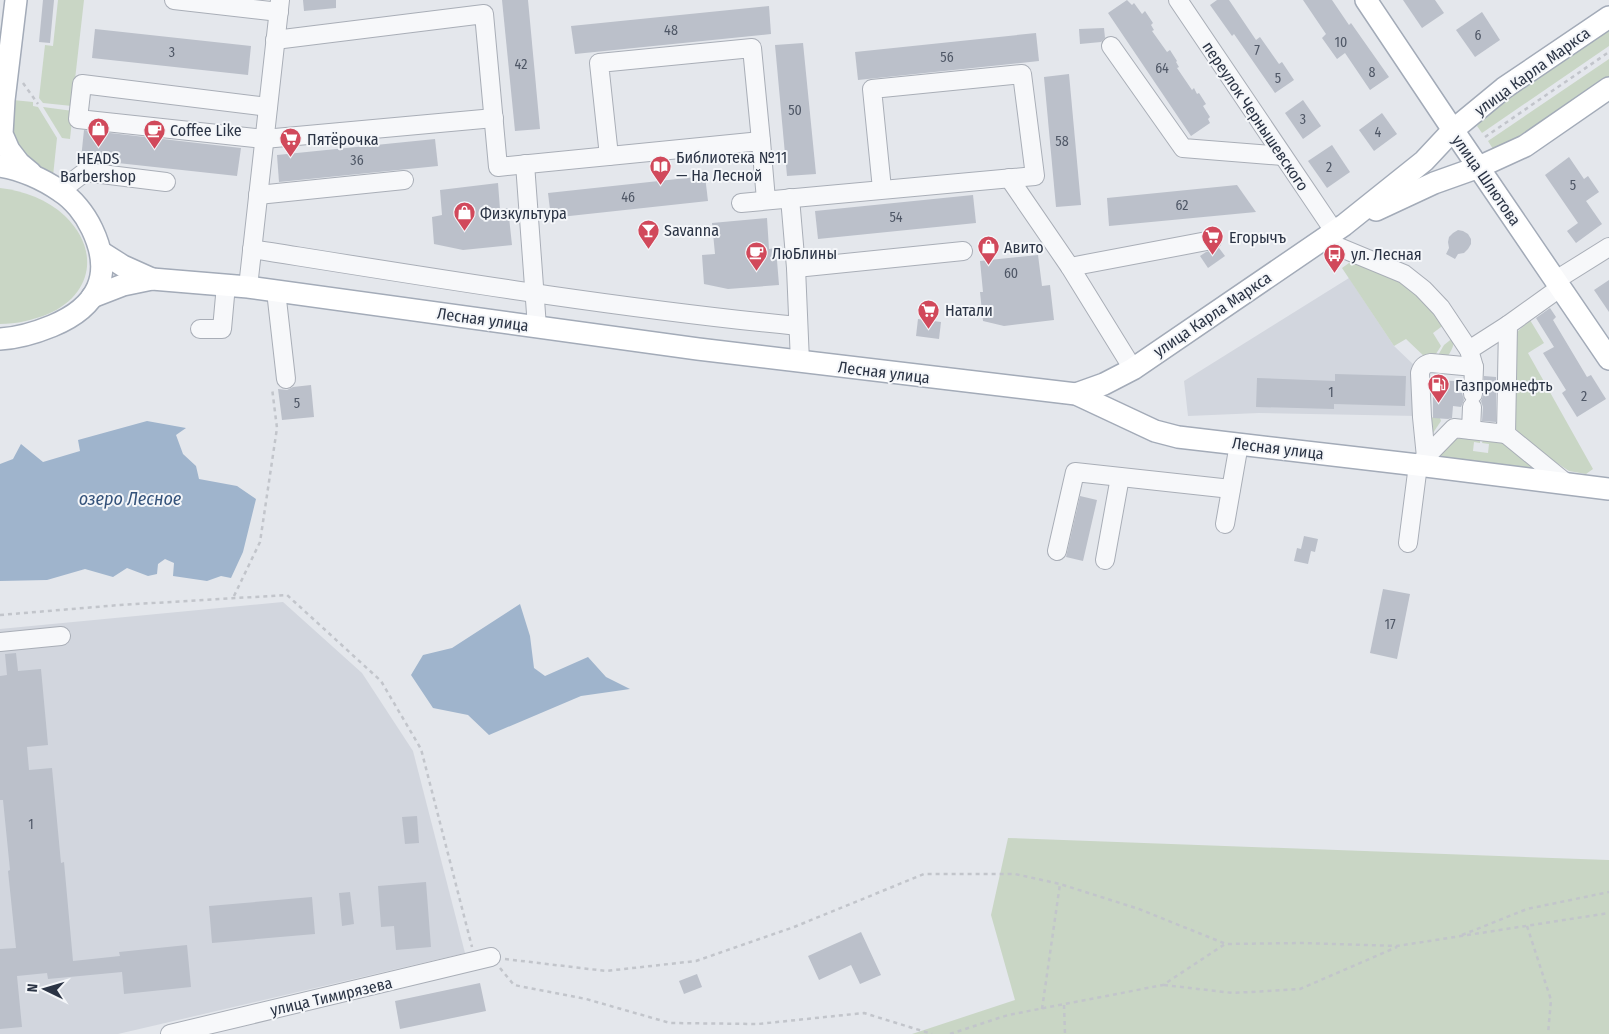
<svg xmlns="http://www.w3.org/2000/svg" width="1609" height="1034" font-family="'Fira Sans Condensed',sans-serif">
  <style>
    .built { fill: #d2d6de }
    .green { fill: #c9d6c5 }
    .water { fill: #9fb4cc }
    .building { fill: #bbc0ca }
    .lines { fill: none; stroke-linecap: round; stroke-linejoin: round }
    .minor-casing { stroke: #a9aeb7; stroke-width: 20 }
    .major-casing { stroke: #a3abb8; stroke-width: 24 }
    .path { stroke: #c2c5cb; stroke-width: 2.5; stroke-dasharray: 4 4; stroke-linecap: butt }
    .minor { stroke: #f7f8fa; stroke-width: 18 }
    .major { stroke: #fff; stroke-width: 21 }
    .labels { text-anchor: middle; stroke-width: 4; stroke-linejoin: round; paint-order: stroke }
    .number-label { font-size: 14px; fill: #4f5766 }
    .street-label { font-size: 16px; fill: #2b3445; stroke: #f4f6f9 }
    .poi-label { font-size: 16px; fill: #2b3445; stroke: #f4f6f9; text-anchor: start }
    .water-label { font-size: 18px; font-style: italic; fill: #34527a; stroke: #f4f6f9 }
  </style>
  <rect width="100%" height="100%" fill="#e4e7ec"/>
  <!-- built -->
  <g class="built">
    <polygon points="1349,278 1394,346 1415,366 1418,416 1259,413 1188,416 1184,381"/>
    <polygon points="283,602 362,673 413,751 465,953 118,1034 0,1034 0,629"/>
  </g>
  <!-- green -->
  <g class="green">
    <polygon points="58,0 84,0 72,106 43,103 39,98 45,45 53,46"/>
    <polygon points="1609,26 1609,46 1482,133 1477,126 1503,98"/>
    <polygon points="1609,59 1609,79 1501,149 1493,149 1488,141"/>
    <polygon points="13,100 33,102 33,106 38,107 57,138 53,176 29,163 12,137"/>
    <polygon points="43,107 73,111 70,139 62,138"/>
    <path d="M0 188C24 191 47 199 65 216 100 250 93 294 48 314 33 320 17 324 0 324Z"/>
    <polygon points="1349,263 1356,263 1408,284 1445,324 1433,333 1441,346 1434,357 1426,358 1406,339 1394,346 1342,268"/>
    <polygon points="1530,320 1544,343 1528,353 1593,469 1586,474 1569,471 1540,452 1523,438 1516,429 1513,422 1514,337 1517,332"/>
    <path d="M1454 337C1455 344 1451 352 1447 357H1437L1444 345Z"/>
    <polygon points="1427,417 1440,418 1441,421 1429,439"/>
    <polygon points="1461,438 1480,440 1480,443 1474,442 1473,451 1488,453 1489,444 1482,443 1483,440 1505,443 1539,470 1443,459 1440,455 1455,439"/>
    <polygon points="1008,838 1609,860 1609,1034 912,1034 1015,1000 991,915"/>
  </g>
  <!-- water -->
  <g class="water">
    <polygon points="147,421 186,428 176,435 183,454 196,466 199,479 237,486 256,499 243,552 231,578 221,576 207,581 173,576 174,563 165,559 158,564 157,574 148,576 127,568 113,577 85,569 47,580 0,581 0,464 13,459 21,444 43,462 80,451 78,440"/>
    <polygon points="520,604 530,636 534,668 545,676 588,657 606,677 630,689 581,696 489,735 468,715 433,708 411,675 423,655 452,648"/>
  </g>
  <!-- building -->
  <g class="building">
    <polygon points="43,0 54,0 50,43 39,42"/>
    <polygon points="303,0 336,0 336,8 304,11"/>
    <polygon points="502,0 528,0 540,129 515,131"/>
    <polygon points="1127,0 1132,5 1134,3 1142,14 1145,11 1153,23 1151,25 1154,30 1152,31 1167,52 1170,50 1177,61 1176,62 1179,67 1177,68 1192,90 1194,88 1197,94 1199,93 1206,104 1203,106 1210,117 1208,119 1210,123 1191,136 1108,13"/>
    <polygon points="1217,0 1229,0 1256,40 1260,37 1279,64 1282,62 1294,80 1275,93 1234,34 1232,36 1210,5"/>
    <polygon points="1303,0 1332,0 1349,25 1351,23 1389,77 1370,90 1345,53 1337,59 1322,38 1326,34"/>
    <polygon points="1403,0 1435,0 1444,13 1422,28"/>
    <polygon points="769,6 771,34 575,54 571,26"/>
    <polygon points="1482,12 1500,40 1475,57 1456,30"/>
    <polygon points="1104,28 1105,38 1101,42 1080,44 1079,29"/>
    <polygon points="95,29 251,46 248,75 92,58"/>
    <polygon points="1036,33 1039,61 858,80 855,52"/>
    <polygon points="803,43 816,174 787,176 775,45"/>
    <polygon points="1069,74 1081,205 1056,207 1044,77"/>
    <polygon points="1303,100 1321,126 1303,139 1285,113"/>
    <polygon points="1382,113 1397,134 1374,151 1359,130"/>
    <polygon points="84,130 241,148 237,176 81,159"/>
    <polygon points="435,139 438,166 279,182 277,155"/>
    <polygon points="1332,145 1350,172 1327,188 1308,161"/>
    <polygon points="1569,157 1584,179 1588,176 1599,192 1586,201 1602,224 1576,243 1567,231 1578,223 1545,175"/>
    <polygon points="705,176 708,201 551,218 548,193"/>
    <polygon points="498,183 500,209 508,208 512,245 463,250 434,244 432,217 442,215 440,190"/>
    <polygon points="1237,185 1256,212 1109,226 1107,198"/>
    <polygon points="973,195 976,223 818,239 815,211"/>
    <polygon points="767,218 769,249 776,248 779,285 728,289 704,284 702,255 715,254 712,223"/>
    <polygon points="1458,230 1463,231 1468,234 1471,239 1471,244 1468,249 1464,253 1458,254 1455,259 1446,254 1449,248 1448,242 1449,237 1453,233"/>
    <polygon points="1219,248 1225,256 1208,268 1200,256 1206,252"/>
    <polygon points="1038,255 1042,286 1050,285 1054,320 1004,326 983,321 980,292 983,292 980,261"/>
    <polygon points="1609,280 1609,312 1594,290"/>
    <polygon points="1550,308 1556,317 1553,320 1587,377 1591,375 1606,399 1577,417 1562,393 1566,390 1543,353 1554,347 1536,318"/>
    <polygon points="918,319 941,322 939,339 916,336"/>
    <polygon points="1335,374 1406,376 1405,406 1334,404 1334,409 1256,407 1257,378 1335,381"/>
    <polygon points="1484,376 1496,377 1496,422 1482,421 1483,407 1481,401 1484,394"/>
    <polygon points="1433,380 1454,381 1454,392 1462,393 1464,400 1461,407 1453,406 1452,418 1448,419 1433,418"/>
    <polygon points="311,385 314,417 282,420 278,389 287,390 293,387"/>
    <polygon points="1080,496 1097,500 1083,561 1066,557"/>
    <polygon points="1304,536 1318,539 1315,552 1311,551 1308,564 1294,561 1297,548 1301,549"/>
    <polygon points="1383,589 1410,594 1397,659 1370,653"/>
    <polygon points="16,653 18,671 41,669 48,745 27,747 29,770 52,768 61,863 64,862 73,961 120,956 119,952 187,945 191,987 124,994 122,972 48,979 47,973 17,976 22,1027 0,1029 0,949 16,948 8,871 10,870 3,800 0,800 0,676 7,675 5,654"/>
    <polygon points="417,816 419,843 405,844 402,817"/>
    <polygon points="426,882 431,947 396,950 394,926 381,927 378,886"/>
    <polygon points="350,892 354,924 342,926 339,893"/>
    <polygon points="312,897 315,934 212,943 209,906"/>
    <polygon points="861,932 881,975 860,984 851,965 819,980 808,956"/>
    <polygon points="697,974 702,987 684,994 679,981"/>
    <polygon points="480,983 486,1011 400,1029 395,1001"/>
  </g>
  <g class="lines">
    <defs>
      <g id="minor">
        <polyline points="174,0 279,12"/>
        <polyline points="1178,0 1334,231"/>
        <polyline points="275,40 484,14 498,167 761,141 766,200"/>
        <polyline points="1111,46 1183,148 1283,156"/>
        <polyline points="268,107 82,84 78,119 264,139 494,118"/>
        <polyline points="609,156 599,63 752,48 761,141"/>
        <polyline points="525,164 537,327"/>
        <polyline points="1009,178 1070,267 1133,369"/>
        <polyline points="60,191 85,172 166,182"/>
        <polyline points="258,195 404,180"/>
        <polyline points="790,198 796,268 800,362"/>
        <polyline points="741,203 1035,176 1022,74 872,89 882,189"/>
        <polyline points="1322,240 1404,274 1423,289 1441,308 1469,350"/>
        <path d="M252 249C434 278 615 308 798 326"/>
        <polyline points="1070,267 1212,240"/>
        <polyline points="796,268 963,251"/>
        <polyline points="1556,280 1609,247"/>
        <polyline points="248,287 280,0"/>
        <polyline points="276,291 286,379"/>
        <polyline points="200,329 222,329 226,285"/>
        <polyline points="1473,394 1474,367 1469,350 1508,325"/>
        <polyline points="1471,430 1506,434 1508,325 1561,287"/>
        <polyline points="1506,434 1566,483"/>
        <path d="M1426 457 1422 417 1420 373C1422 366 1425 364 1431 363L1474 367"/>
        <polyline points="1225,524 1239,444"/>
        <polyline points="1408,543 1418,465 1454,428 1471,430 1472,407"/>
        <polyline points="1057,551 1075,472 1231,489"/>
        <polyline points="1105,560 1120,477"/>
        <polyline points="0,642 61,636"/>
        <polyline points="170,1034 491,957"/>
      </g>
      <g id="major">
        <polyline points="16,0 4,100 2,134 9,150 19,163 31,173"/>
        <polyline points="1366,0 1453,130 1609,359"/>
        <path d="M0 166C20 169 43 179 60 191 73 199 85 214 92 229 114 275 98 307 52 326 35 333 19 338 0 339"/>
        <polyline points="1376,210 1434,183 1479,167 1525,146 1609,88"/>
        <polyline points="101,252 123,266 152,279"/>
        <polyline points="92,297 123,285 152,279 248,287 698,349 1076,394 1155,431 1178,437 1418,465 1609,489"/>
        <polyline points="1076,394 1104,384 1133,369 1344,225 1424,161 1453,130 1504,88 1609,17"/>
      </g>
    </defs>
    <!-- minor casing -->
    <use href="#minor" class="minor-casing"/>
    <!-- major casing -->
    <use href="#major" class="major-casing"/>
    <!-- path -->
    <g class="path">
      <polyline points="23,83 38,104"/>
      <polyline points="1485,137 1609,52"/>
      <polyline points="234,596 260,542 277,428 272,388"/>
      <polyline points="0,615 120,605 287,595 381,681 421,749 472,947"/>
      <polyline points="1527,926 1551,1000 1548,1034"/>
      <polyline points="1462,935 1527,909 1609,892"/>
      <polyline points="505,959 606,971 696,961 794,927 924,874 1015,874 1060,884 1139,909 1226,944 1302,943 1397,946 1609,913"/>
      <polyline points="500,968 514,985 586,999 670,1023 758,1024 864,1013 932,1034"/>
      <polyline points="1164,985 1233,993 1300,989 1397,947"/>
      <polyline points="1064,1005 1065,1034"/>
      <polyline points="1042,1009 1060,884"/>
      <polyline points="950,1034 1008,1015 1163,985 1225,944"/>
    </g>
    <!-- minor -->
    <use href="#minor" class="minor"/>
    <!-- major -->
    <use href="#major" class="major"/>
  </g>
  <!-- icons -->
  <defs>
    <symbol id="shop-pin" viewBox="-11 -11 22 30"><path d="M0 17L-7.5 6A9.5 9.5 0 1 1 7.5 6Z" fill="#d1495b" stroke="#f4f6f9"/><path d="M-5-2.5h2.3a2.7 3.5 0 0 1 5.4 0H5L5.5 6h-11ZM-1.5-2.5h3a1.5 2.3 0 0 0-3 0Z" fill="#fff"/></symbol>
    <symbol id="cafe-pin" viewBox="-11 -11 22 30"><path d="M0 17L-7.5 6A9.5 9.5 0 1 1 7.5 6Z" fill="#d1495b" stroke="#f4f6f9"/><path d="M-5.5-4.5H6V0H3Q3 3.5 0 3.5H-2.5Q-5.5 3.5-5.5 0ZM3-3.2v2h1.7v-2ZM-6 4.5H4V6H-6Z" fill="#fff"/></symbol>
    <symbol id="supermarket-pin" viewBox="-11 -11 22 30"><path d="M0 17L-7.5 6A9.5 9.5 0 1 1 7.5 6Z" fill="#d1495b" stroke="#f4f6f9"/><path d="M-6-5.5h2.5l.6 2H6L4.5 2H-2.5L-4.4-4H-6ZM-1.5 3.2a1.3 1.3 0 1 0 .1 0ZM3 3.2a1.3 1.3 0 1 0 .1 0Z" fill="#fff"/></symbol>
    <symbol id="library-pin" viewBox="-11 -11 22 30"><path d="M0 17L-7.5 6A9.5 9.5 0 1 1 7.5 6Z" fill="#d1495b" stroke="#f4f6f9"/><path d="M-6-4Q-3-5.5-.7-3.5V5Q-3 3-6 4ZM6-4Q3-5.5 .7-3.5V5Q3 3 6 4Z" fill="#fff"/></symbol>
    <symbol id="bar-pin" viewBox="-11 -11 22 30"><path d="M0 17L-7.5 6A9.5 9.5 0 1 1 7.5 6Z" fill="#d1495b" stroke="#f4f6f9"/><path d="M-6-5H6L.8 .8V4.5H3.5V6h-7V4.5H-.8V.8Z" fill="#fff"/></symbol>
    <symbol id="bus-pin" viewBox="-11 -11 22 30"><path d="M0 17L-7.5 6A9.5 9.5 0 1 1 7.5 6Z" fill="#d1495b" stroke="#f4f6f9"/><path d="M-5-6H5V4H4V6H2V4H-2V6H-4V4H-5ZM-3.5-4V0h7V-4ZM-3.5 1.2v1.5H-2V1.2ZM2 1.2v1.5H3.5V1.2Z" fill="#fff"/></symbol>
    <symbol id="fuel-pin" viewBox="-11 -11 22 30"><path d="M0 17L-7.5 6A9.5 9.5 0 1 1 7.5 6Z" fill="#d1495b" stroke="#f4f6f9"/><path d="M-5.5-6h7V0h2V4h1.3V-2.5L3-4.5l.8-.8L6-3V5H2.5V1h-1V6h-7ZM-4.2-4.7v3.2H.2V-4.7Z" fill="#fff"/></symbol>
  </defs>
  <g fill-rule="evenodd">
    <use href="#shop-pin" x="86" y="116" width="25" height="34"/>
    <use href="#cafe-pin" x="142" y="118" width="25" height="34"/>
    <use href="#supermarket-pin" x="278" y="126" width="25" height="34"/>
    <use href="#library-pin" x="648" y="154" width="25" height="34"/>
    <use href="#shop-pin" x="452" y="200" width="25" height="34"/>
    <use href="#bar-pin" x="636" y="218" width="25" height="34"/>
    <use href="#supermarket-pin" x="1200" y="224" width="25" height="34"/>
    <use href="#shop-pin" x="976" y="234" width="25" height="34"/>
    <use href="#cafe-pin" x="744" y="240" width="25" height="34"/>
    <use href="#bus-pin" x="1322" y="242" width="25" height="34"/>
    <use href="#supermarket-pin" x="916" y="298" width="25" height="34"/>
    <use href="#fuel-pin" x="1426" y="372" width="25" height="34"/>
  </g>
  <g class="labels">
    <!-- number labels -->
    <g class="number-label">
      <text x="671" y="35">48</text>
      <text x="1478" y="40">6</text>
      <text x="1341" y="47">10</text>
      <text x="1257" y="55">7</text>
      <text x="172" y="57">3</text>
      <text x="947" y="62">56</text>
      <text x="521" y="69">42</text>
      <text x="1162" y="73">64</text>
      <text x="1372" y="77">8</text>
      <text x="1278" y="83">5</text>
      <text x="795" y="115">50</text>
      <text x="1303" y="124">3</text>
      <text x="1378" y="137">4</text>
      <text x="1062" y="146">58</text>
      <text x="357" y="165">36</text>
      <text x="1329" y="172">2</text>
      <text x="1573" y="190">5</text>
      <text x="628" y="202">46</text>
      <text x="1182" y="210">62</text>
      <text x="896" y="222">54</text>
      <text x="1011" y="278">60</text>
      <text x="1331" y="397">1</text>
      <text x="1584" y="401">2</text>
      <text x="297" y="408">5</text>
      <text x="1390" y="629">17</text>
      <text x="31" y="829">1</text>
    </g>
    <!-- street labels -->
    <g class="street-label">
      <text transform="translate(1532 71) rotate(-36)" y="6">улица Карла Маркса</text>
      <text transform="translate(1256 116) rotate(56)" y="6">переулок Чернышевского</text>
      <text transform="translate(1487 180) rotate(55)" y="6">улица Шлютова</text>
      <text transform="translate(1212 314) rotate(-34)" y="6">улица Карла Маркса</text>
      <text transform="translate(483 319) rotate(8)" y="6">Лесная улица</text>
      <text transform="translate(884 372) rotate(7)" y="6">Лесная улица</text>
      <text transform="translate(1278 448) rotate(7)" y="6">Лесная улица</text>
      <text transform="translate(331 996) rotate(-13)" y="6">улица Тимирязева</text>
    </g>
    <!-- poi labels -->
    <g class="poi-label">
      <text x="170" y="136">Coffee Like</text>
      <text x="307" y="145">Пятёрочка</text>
      <text x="676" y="163">Библиотека №11<tspan x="676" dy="18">— На Лесной</tspan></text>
      <text x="98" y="164" text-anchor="middle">HEADS<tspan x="98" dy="18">Barbershop</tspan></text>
      <text x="480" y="219">Физкультура</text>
      <text x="664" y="236">Savanna</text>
      <text x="1229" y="243">Егорычъ</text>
      <text x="1004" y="253">Авито</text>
      <text x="772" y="259">ЛюБлины</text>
      <text x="1351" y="260">ул. Лесная</text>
      <text x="945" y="316">Натали</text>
      <text x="1455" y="391">Газпромнефть</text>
    </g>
    <!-- water labels -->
    <g class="water-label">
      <text x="130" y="505">озеро Лесное</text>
    </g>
  </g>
  <!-- north arrow -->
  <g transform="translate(45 989) rotate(275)" stroke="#f4f6f9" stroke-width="4" paint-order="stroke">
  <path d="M0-4L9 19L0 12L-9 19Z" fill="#2b3445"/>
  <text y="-8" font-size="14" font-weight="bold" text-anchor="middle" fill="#2b3445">N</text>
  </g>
</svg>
